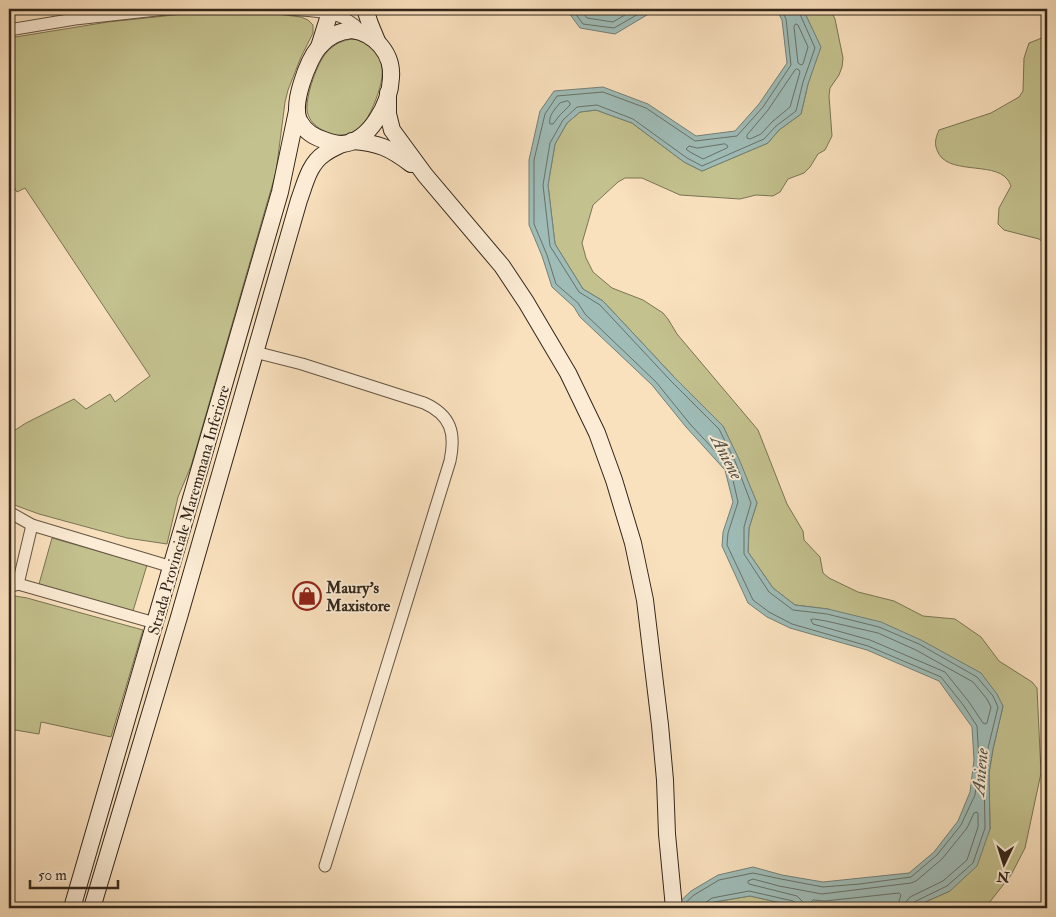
<svg xmlns="http://www.w3.org/2000/svg" width="1056" height="917" font-family="'IM FELL Double Pica',serif">
  <style>
    .grass { fill: #c3c18e; stroke: #7a7454 }
    .water { fill: #9fbcb7; stroke: #738078 }
    .lines { fill: none; stroke-linecap: round; stroke-linejoin: round }
    .shore { stroke: #687168; stroke-width: 1 }
    .street-casing { stroke: #645543; stroke-width: 13 }
    .secondary-casing { stroke: #32261a; stroke-width: 18 }
    .street { stroke: #fcecd5; stroke-width: 11 }
    .secondary { stroke: #fcecd5; stroke-width: 16 }
    .labels { text-anchor: middle; stroke-width: 4; stroke-linejoin: round; paint-order: stroke }
    .street-label { font-size: 16px; fill: #32261a; stroke: #fcecd5 }
    .poi-label { font-size: 16px; font-weight: bold; fill: #32261a; stroke: #fcecd5; text-anchor: start }
    .water-label { font-size: 18px; font-style: italic; fill: #535349; stroke: #fcecd5 }
  </style>
  <rect width="100%" height="100%" fill="#fae1be"/>
  <filter id="stains"><feTurbulence type="fractalNoise" baseFrequency=".004" numOctaves="4"/><feColorMatrix values="0 0 0 0 .2 0 0 0 0 .09 0 0 0 0 .02 0 0 0 .5 -.17"/></filter>
  <radialGradient id="worn" r=".72"><stop offset=".6" stop-color="#630" stop-opacity="0"/><stop offset="1" stop-color="#630" stop-opacity=".3"/></radialGradient>
  <!-- grass -->
  <g class="grass">
    <polygon points="803,9 830,9 835,19 843,58 842,67 839,75 830,88 829,96 832,136 825,150 818,154 810,167 804,173 788,179 780,192 773,196 756,195 740,199 680,195 642,178 625,178 618,182 593,205 582,243 586,258 593,272 612,288 643,300 663,313 668,319 677,334 758,430 787,504 803,531 804,540 820,557 823,573 829,578 858,592 894,601 923,616 955,619 981,637 999,661 1032,682 1037,688 1041,773 1025,848 1011,875 985,908 908,908 916,906 950,891 990,829 989,773 993,749 1003,706 828,609 795,605 773,588 748,552 749,528 757,503 723,426 674,377 603,301 583,289 555,244 548,185 555,144 567,123 580,112 596,110 632,123 684,162 702,171 768,143 779,130 801,114 808,84 820,47"/>
    <polygon points="243,10 301,17 308,20 313,25 313,33 301,57 288,90 285,102 276,172 191,466 178,497 167,544 127,538 39,514 9,503 9,434 26,423 74,399 86,409 110,394 115,402 150,376 25,188 17,192 9,179 9,38 108,22 212,11"/>
    <path d="M1047 36V245L1039 239 1004 230 998 224 999 208 1011 186C1010 184 1009 181 1007 179 993 161 946 176 937 150 934 143 936 137 939 130L991 113 1019 97 1023 91 1024 58 1029 43Z"/>
    <path d="M353 39C354 39 360 40 361 40 367 42 378 52 380 58 385 71 381 86 376 99 373 107 369 116 364 123 352 138 334 138 319 128 313 124 308 118 307 110 306 95 317 63 327 52 334 44 343 40 353 39Z"/>
    <polygon points="52,538 147,565 133,611 39,584"/>
    <polygon points="9,595 27,598 143,630 111,737 41,722 39,734 9,729"/>
    <polygon points="750,896 804,908 707,908 714,902"/>
  </g>
  <!-- water -->
  <g class="water">
    <polygon points="566,9 657,9 615,34 580,28"/>
    <polygon points="776,9 803,9 821,47 808,84 801,114 779,130 768,143 702,171 684,162 632,123 596,110 580,112 567,123 555,144 548,185 555,244 583,289 603,301 674,377 723,426 739,459 757,503 749,528 748,552 773,588 795,605 828,609 881,622 921,640 981,673 997,694 1003,706 993,749 989,773 990,829 977,866 950,891 916,906 908,908 804,908 750,896 714,902 707,908 673,908 691,891 718,875 753,867 782,875 823,882 909,873 934,852 958,821 970,792 974,760 972,727 939,681 867,650 790,628 767,617 748,603 722,546 723,532 733,502 725,470 686,427 652,385 580,317 574,307 552,287 542,256 529,225 529,160 540,111 554,91 603,87 648,104 696,136 735,131 759,104 787,63 782,20"/>
  </g>
  <g class="lines">
    <!-- shore -->
    <g class="shore">
      <polyline points="572,9 583,24 614,28 647,9"/>
      <polyline points="580,9 587,18 613,22 635,9"/>
      <polyline points="799,9 799,12 815,48 803,82 796,111 776,126 764,139 702,166 687,158 633,119 597,105 577,107 563,120 550,143 543,185 550,246 579,292 600,305 670,380 719,429 735,461 751,503 744,527 744,554 769,592 793,610 827,614 879,627 919,644 977,677 993,696 998,707 988,748 984,772 985,828 973,863 947,886 914,902 912,905 912,908"/>
      <polygon points="796,24 798,25 808,47 803,64 801,65 798,63 794,27"/>
      <polygon points="797,69 799,70 800,72 790,107 772,122 761,134 750,139 747,138 747,135 768,110 795,70"/>
      <path d="M568 101 570 103V105L559 116 553 124H550C548 116 555 109 560 103Z"/>
      <polygon points="725,144 728,146 727,148 703,159 690,152 686,149 689,146 697,148"/>
      <polygon points="814,619 826,621 878,633 916,650 973,682 987,699 991,707 987,723 985,724 983,723 969,702 945,672 870,640 813,624 811,620"/>
      <polyline points="683,905 694,895 719,880 753,873 781,879 823,887 860,884 911,877 937,855 961,825 975,795 979,761 977,726 964,706 941,677 868,646 792,624 769,612 753,600 727,545 728,533 738,502 730,467 690,424 656,382 585,314 578,303 556,284 547,255 534,224 534,160 545,114 557,96 603,92 646,108 695,141 737,136 763,107 791,65 786,19 781,9"/>
      <polyline points="704,908 705,903 712,898 749,891 793,901 797,904 797,908"/>
      <polyline points="804,908 802,901 797,896 749,884 748,883 748,881 753,879 779,886 822,894 911,883 916,881 942,859 967,828 974,813 977,812 978,814 978,827 967,860 943,881 910,897 906,902 906,908"/>
      <polyline points="811,908 811,902 813,900 825,901 899,893 901,895 899,901 898,908"/>
    </g>
    <defs>
      <g id="street">
        <path d="M288 9C314 11 343 10 361 31"/>
        <polyline points="9,30 75,19 166,9"/>
        <path d="M255 352 302 364 424 403C451 415 456 433 450 461L325 866"/>
        <polyline points="9,512 32,525 172,567"/>
        <polyline points="18,584 32,525"/>
        <polyline points="9,587 18,584 155,623"/>
      </g>
      <g id="secondary">
        <polyline points="365,9 370,24 377,41"/>
        <path d="M352 30C375 33 393 54 391 78 390 103 370 142 342 144 337 144 329 142 324 140 314 137 305 131 300 122 290 106 308 60 319 47 328 36 339 31 352 30Z"/>
        <polyline points="319,47 331,9"/>
        <polyline points="388,93 388,114 392,130 425,175 502,266 526,302 568,373 597,433 614,480 633,543 645,600 660,725 665,780 667,834 674,908"/>
        <path d="M352 141C379 143 390 148 411 164"/>
        <polyline points="72,908 280,192 297,111"/>
        <path d="M92 908 179 617 299 200C305 184 309 164 324 154 329 150 336 147 342 144"/>
      </g>
    </defs>
    <!-- street casing -->
    <use href="#street" class="street-casing"/>
    <!-- secondary casing -->
    <use href="#secondary" class="secondary-casing"/>
    <!-- street -->
    <use href="#street" class="street"/>
    <!-- secondary -->
    <use href="#secondary" class="secondary"/>
  </g>
  <!-- icons -->
  <defs>
    <symbol id="shop-ring" viewBox="-11 -11 22 22"><circle r="9.5" fill="#fcecd5" stroke="#8f2418" stroke-width="1.5"/><path d="M-5-2.5h2.3a2.7 3.5 0 0 1 5.4 0H5L5.5 6h-11ZM-1.5-2.5h3a1.5 2.3 0 0 0-3 0Z" fill="#8f2418"/></symbol>
  </defs>
  <g fill-rule="evenodd">
    <use href="#shop-ring" x="291" y="580" width="32" height="32"/>
  </g>
  <g class="labels">
    <!-- street labels -->
    <g class="street-label">
      <text transform="translate(188 510) rotate(-74)" y="6">Strada Provinciale Maremmana Inferiore</text>
    </g>
    <!-- poi labels -->
    <g class="poi-label">
      <text x="326" y="593">Maury's<tspan x="326" dy="18">Maxistore</tspan></text>
    </g>
    <!-- water labels -->
    <g class="water-label">
      <text transform="translate(727 457) rotate(62)" y="6">Aniene</text>
      <text transform="translate(980 772) rotate(-85)" y="6">Aniene</text>
    </g>
  </g>
  <!-- margin -->
  <rect width="1056" height="917" fill="none" stroke="#fae1be" stroke-width="30"/>
  <rect x="10" y="10" width="1036" height="897" fill="none" stroke="#32261a" stroke-width="2.5"/>
  <rect x="15" y="15" width="1026" height="887" fill="none" stroke="#32261a"/>
  <!-- north arrow -->
  <g transform="translate(1004 864) rotate(184)" stroke="#fcecd5" stroke-width="4" paint-order="stroke">
  <path d="M0-4L9 19L0 12L-9 19Z" fill="#32261a"/>
  <text y="-8" font-size="14" font-weight="bold" text-anchor="middle" fill="#32261a">N</text>
  </g>
  <!-- scale -->
  <path d="M30 880v8h88v-8" fill="none" stroke="#32261a" stroke-width="2.5"/>
  <text x="38" y="880" font-size="15" fill="#32261a" stroke="#fcecd5" stroke-width="4" paint-order="stroke">50 m</text>
  <rect width="100%" height="100%" filter="url(#stains)"/>
  <rect width="100%" height="100%" fill="url(#worn)"/>
</svg>
